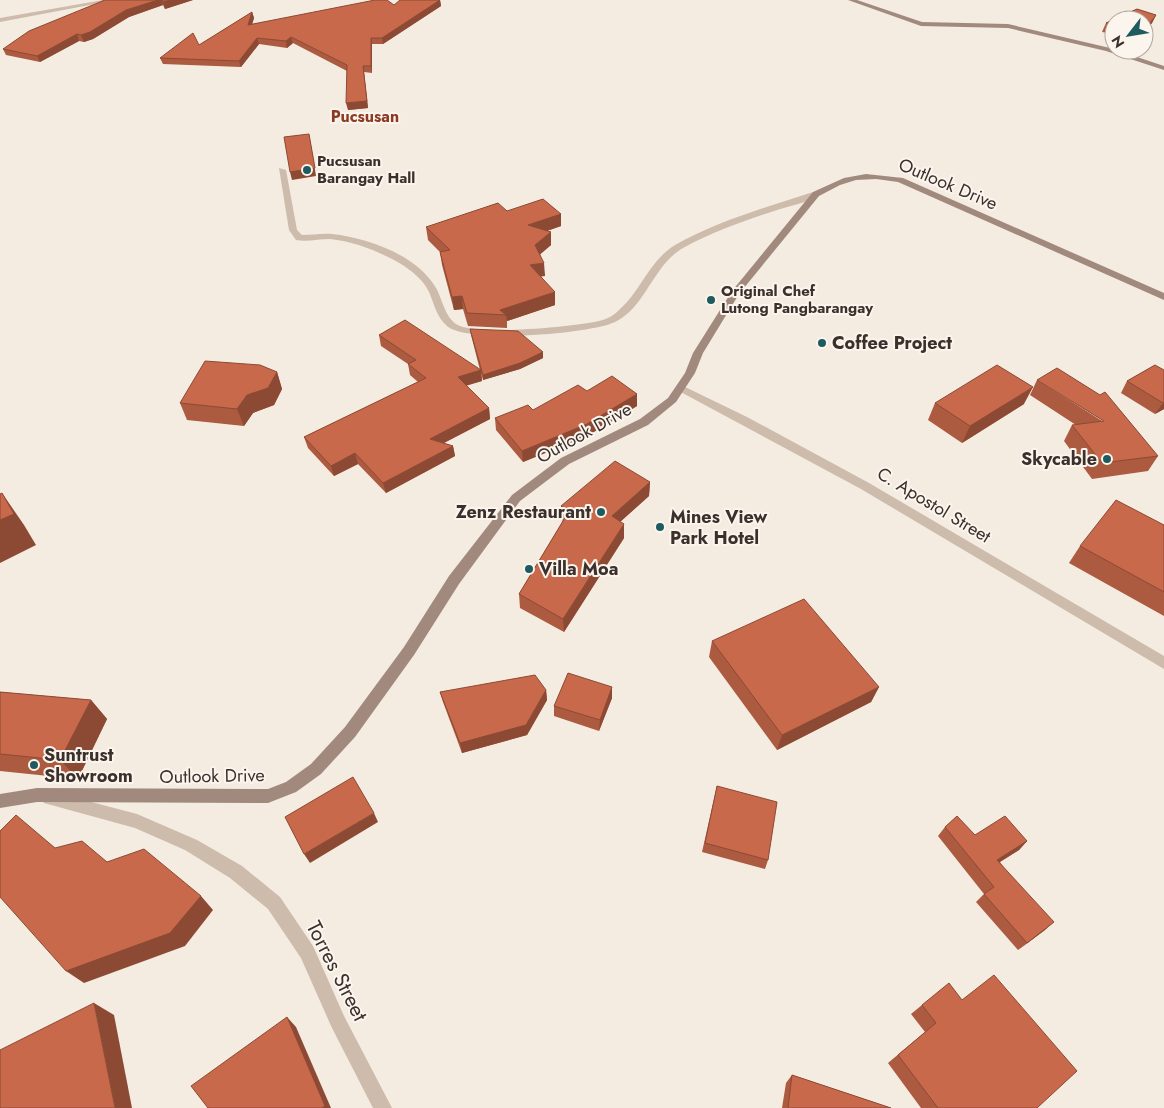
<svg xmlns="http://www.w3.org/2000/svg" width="1164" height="1108" font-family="Jost,sans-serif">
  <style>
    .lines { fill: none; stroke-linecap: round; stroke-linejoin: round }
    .street { fill: #cdbbac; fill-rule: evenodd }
    .secondary { fill: #a18a7d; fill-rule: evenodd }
    .wall { fill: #ac5a40 }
    .shaded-wall { fill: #8c4a34 }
    .building { fill: #c8694b; stroke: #8c4a34 }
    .poi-dot { fill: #1f5a5e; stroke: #fbf5ee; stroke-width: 2 }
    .labels { text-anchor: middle; stroke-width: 4; stroke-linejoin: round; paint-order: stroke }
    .far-poi-label { font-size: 15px; font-weight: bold; fill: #3b302b; stroke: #fbf5ee; text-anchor: start }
    .far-quarter-label { font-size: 16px; font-weight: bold; fill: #8c3b22; stroke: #fbf5ee }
    .street-label { font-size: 18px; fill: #3b302b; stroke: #fbf5ee }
    .poi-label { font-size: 18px; font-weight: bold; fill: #3b302b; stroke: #fbf5ee; text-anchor: start }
    .near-street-label { font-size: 21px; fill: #3b302b; stroke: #fbf5ee }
  </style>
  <rect width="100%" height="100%" fill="#f4ebe1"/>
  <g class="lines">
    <!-- street -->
    <g class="street">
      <polygon points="103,0 116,0 0,22 0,18"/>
      <path d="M279 168 286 170 297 230 302 235C312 235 322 233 332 234 368 238 417 255 436 288 443 300 445 320 460 326 481 335 578 327 603 320 609 318 614 315 619 310 641 291 649 261 675 245 718 221 767 207 813 192L820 194C809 203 788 206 774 211 743 221 712 232 683 248 653 265 646 307 615 322 590 334 467 344 447 326 436 317 434 302 428 290 421 277 407 267 394 260 375 250 352 241 330 239 319 239 307 242 296 240L289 230Z"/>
      <polygon points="681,385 747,417 869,483 1164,656 1164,669 861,489 677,390 676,388"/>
      <polygon points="49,791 137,814 197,840 242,866 280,897 313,946 344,1016 392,1108 373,1108 332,1028 301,958 268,909 230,878 185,850 135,828 44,803 41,798 44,793"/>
    </g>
    <!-- secondary -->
    <g class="secondary">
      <polygon points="848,0 857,0 922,22 1008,24 1110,48 1164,66 1164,70 1106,51 1008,28 921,26"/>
      <polygon points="866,174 903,178 1164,293 1164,300 898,182 876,179 856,180 840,185 819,196 739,294 703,353 695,373 676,402 648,425 569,464 520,501 459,584 414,655 355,737 321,774 296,792 268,803 37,802 0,808 0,794 37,788 268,789 286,782 311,764 345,727 404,647 449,576 512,495 561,458 640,419 668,398 685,373 693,353 732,291 813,192 844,178"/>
    </g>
  </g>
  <!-- wall -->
  <g class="wall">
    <polygon points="105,0 193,0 165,9 163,5 129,17 93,39 84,42 79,41 40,62 6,55 3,49"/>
    <polygon points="440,0 441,6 383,44 372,44 372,73 364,72 368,108 348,110 347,71 293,43 287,48 259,44 241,67 163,64 160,58 199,45 252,12 254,18 252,24 394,5"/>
    <polygon points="1137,9 1156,15 1152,23 1144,34 1144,20 1114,20 1114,34 1102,32 1106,23"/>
    <polygon points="507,211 561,214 561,226 547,231 551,232 551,245 540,254 545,276 541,276 555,305 507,321 507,328 468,326 463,309 454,310 442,265 440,252 428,240 426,227"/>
    <polygon points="470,329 543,352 543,358 520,369 483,380 481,373 482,381 466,385 489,408 490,419 444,443 453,446 455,456 386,493 358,464 334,476 308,448 304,437 418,382 410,375 408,364 381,346 379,335 480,370 471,335"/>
    <polygon points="1155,365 1164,409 1155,414 1121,393 1127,381"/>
    <polygon points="277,372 282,389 274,405 253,413 244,426 187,420 180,403"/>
    <polygon points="1037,380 1158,456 1148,471 1092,479 1064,441 1072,425 1076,425 1030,395"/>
    <polygon points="587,391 637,406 587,436 523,462 496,430 495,418 533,410"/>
    <polygon points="935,403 1024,404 962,443 928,420"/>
    <polygon points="650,482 649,496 620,522 624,538 564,632 520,608 519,594 563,521 562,520 561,506"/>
    <polygon points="1164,525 1164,616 1069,563 1080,546"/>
    <polygon points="712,641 879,687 871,702 777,750 709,657"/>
    <polygon points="612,687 612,698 599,731 554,716 554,706"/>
    <polygon points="546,690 547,700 527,735 462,753 443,702 440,692"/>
    <polygon points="0,692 91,700 107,719 78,779 0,771"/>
    <polygon points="717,786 768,860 765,869 702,852"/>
    <polygon points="945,827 975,835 1027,841 1019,850 1000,862 1045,930 1018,950 976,902 984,894 938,836"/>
    <polygon points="922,1005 1037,1108 921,1108 888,1063 925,1032 911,1014"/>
    <polygon points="792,1075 891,1108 782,1108 786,1083"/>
  </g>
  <!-- shaded-wall -->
  <g class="shaded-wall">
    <polygon points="158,0 162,0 163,5 129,17 93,39 84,42 81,35 126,10"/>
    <polygon points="171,0 193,0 165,9 163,2"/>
    <polygon points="440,0 441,6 383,44 382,38"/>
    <polygon points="252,12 254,18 250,31 248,25"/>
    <polygon points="1156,15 1152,23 1144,34 1144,31"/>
    <polygon points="77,34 79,41 40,62 37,56"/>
    <polygon points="291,37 293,43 287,48 286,41"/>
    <polygon points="257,38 259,44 241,67 239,61"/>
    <polygon points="371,38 372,44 372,73 371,66"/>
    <polygon points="363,66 368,108 348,110 346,103"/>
    <polygon points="309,134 316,176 292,180 290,172"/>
    <polygon points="561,214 561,226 529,237 528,225"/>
    <polygon points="551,232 551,245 536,258 535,245"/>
    <polygon points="544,263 545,276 531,278 530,265"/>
    <polygon points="555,292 555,305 507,321 506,315 500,310"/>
    <polygon points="462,296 463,309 454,310 452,297"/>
    <polygon points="543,352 543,358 520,369 483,380 483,375"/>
    <polygon points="481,370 482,381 459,388 458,377"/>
    <polygon points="277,372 282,389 274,405 253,413 244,426 237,409 247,395"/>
    <polygon points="1033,387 1024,404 962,443 970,426"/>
    <polygon points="637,394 637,406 587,436 523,462 522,451"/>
    <polygon points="1164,402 1164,409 1155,414 1163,403"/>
    <polygon points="489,408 490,419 432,449 430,439"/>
    <polygon points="453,446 455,456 386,493 383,483"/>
    <polygon points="355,453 358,464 334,476 331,466"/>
    <polygon points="650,482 649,496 611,530 612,516"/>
    <polygon points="2,493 24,525 36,545 0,563 0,520"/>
    <polygon points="624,524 624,538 564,632 563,619"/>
    <polygon points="612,687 612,698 599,731 600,720"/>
    <polygon points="879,687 871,702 777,750 782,735"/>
    <polygon points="546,690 547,700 527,735 462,753 460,743"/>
    <polygon points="91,700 107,719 78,779 60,760"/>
    <polygon points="374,813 378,822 310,863 304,854"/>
    <polygon points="1027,841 1019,850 990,868 997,860"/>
    <polygon points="201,896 213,910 185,946 84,983 66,971"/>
    <polygon points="1054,922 1045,930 1018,950"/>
    <polygon points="94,1003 114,1015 132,1108 115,1108"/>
    <polygon points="287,1017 296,1027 331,1108 322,1108"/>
  </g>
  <!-- building -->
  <g class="building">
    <polygon points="105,0 158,0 126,10 90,32 81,35 77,34 37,56 3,49 29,31"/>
    <polygon points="162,0 171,0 163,2"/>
    <polygon points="375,0 387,0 394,5 400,0 440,0 382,38 371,38 371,66 363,66 367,101 346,103 347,65 291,37 286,41 257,38 239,61 160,58 193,33 199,45 252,12 248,25"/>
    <polygon points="1137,9 1156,15 1144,31 1144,20 1114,20 1114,25 1106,23"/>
    <polygon points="309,134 315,168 290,172 284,137"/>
    <polygon points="543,199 561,214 528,225 551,232 535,245 544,263 530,265 555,292 500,310 506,315 467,313 462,296 452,297 440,252 450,250 426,227 498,203 507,211"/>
    <polygon points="405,320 481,370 458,377 489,408 430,439 453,446 383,483 355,453 331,466 304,437 426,378 408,364 416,360 379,335"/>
    <polygon points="470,329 518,331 543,352 520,363 483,375"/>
    <polygon points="205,361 260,365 277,372 268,388 247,395 237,409 180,403"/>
    <polygon points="997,365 1033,387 970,426 935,403"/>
    <polygon points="1155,365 1164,370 1164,402 1163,403 1127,381"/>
    <polygon points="1057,368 1100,395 1105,392 1158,456 1102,463 1072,425 1104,421 1037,380"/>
    <polygon points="612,376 637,394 587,424 522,451 495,418 528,405 533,410 578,385 587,391"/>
    <polygon points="615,461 650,482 612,516 624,524 563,619 519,594 569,511 561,506"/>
    <polygon points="2,493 14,514 0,520 0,494"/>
    <polygon points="1116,500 1164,525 1164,592 1080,546"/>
    <polygon points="804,599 879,687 782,735 712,641"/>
    <polygon points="568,673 612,687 600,720 554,706"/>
    <polygon points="535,675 546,690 526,725 460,743 440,692"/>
    <polygon points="0,692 91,700 60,760 0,754"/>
    <polygon points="353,777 374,813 304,854 285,817"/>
    <polygon points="717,786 777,802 768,860 705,843"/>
    <polygon points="16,815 55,848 82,841 107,862 144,849 201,896 170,933 66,971 0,897 0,831"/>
    <polygon points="957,816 975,835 1005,816 1027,841 997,860 1054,922 1027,943 984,894 994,887 945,827"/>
    <polygon points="994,975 1077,1071 1037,1108 938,1108 898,1055 936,1023 922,1005 949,983 962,1000"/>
    <polygon points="94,1003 115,1108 0,1108 0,1050"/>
    <polygon points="287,1017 325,1106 322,1108 208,1108 191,1086"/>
    <polygon points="792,1075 891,1108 788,1108"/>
  </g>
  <!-- markers -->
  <g class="poi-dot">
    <circle cx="307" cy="170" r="5"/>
    <circle cx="711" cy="300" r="5"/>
    <circle cx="822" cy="343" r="5"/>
    <circle cx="1107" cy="459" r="5"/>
    <circle cx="601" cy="512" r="5"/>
    <circle cx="660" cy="527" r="5"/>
    <circle cx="529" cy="569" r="5"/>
    <circle cx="34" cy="765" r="5"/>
  </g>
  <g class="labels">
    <!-- far-poi labels -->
    <g class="far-poi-label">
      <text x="317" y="166">Pucsusan<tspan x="317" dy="17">Barangay Hall</tspan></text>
      <text x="721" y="296">Original Chef<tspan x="721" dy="17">Lutong Pangbarangay</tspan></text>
    </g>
    <!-- far-quarter labels -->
    <g class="far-quarter-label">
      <text x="365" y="122">Pucsusan</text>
    </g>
    <!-- street labels -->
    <g class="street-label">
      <text transform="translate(948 184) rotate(23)" y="6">Outlook Drive</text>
      <text transform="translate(584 433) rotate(-29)" y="6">Outlook Drive</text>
      <text transform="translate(934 505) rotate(31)" y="6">C. Apostol Street</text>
      <text transform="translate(212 776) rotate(-1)" y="6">Outlook Drive</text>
    </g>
    <!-- poi labels -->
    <g class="poi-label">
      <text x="832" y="349">Coffee Project</text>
      <text x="1097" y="465" text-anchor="end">Skycable</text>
      <text x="591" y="518" text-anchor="end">Zenz Restaurant</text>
      <text x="670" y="523">Mines View<tspan x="670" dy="21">Park Hotel</tspan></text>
      <text x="539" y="575">Villa Moa</text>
      <text x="44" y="761">Suntrust<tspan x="44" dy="21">Showroom</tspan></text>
    </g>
    <!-- near-street labels -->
    <g class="near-street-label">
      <text transform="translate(337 971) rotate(63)" y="7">Torres Street</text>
    </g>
  </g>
  <!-- north arrow -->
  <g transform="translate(1129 35) rotate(239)"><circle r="24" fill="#fbf5ee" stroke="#aea6a0"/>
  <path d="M0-4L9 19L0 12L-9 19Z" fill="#1f5a5e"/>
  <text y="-8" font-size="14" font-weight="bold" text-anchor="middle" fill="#3b302b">N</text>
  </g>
</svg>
